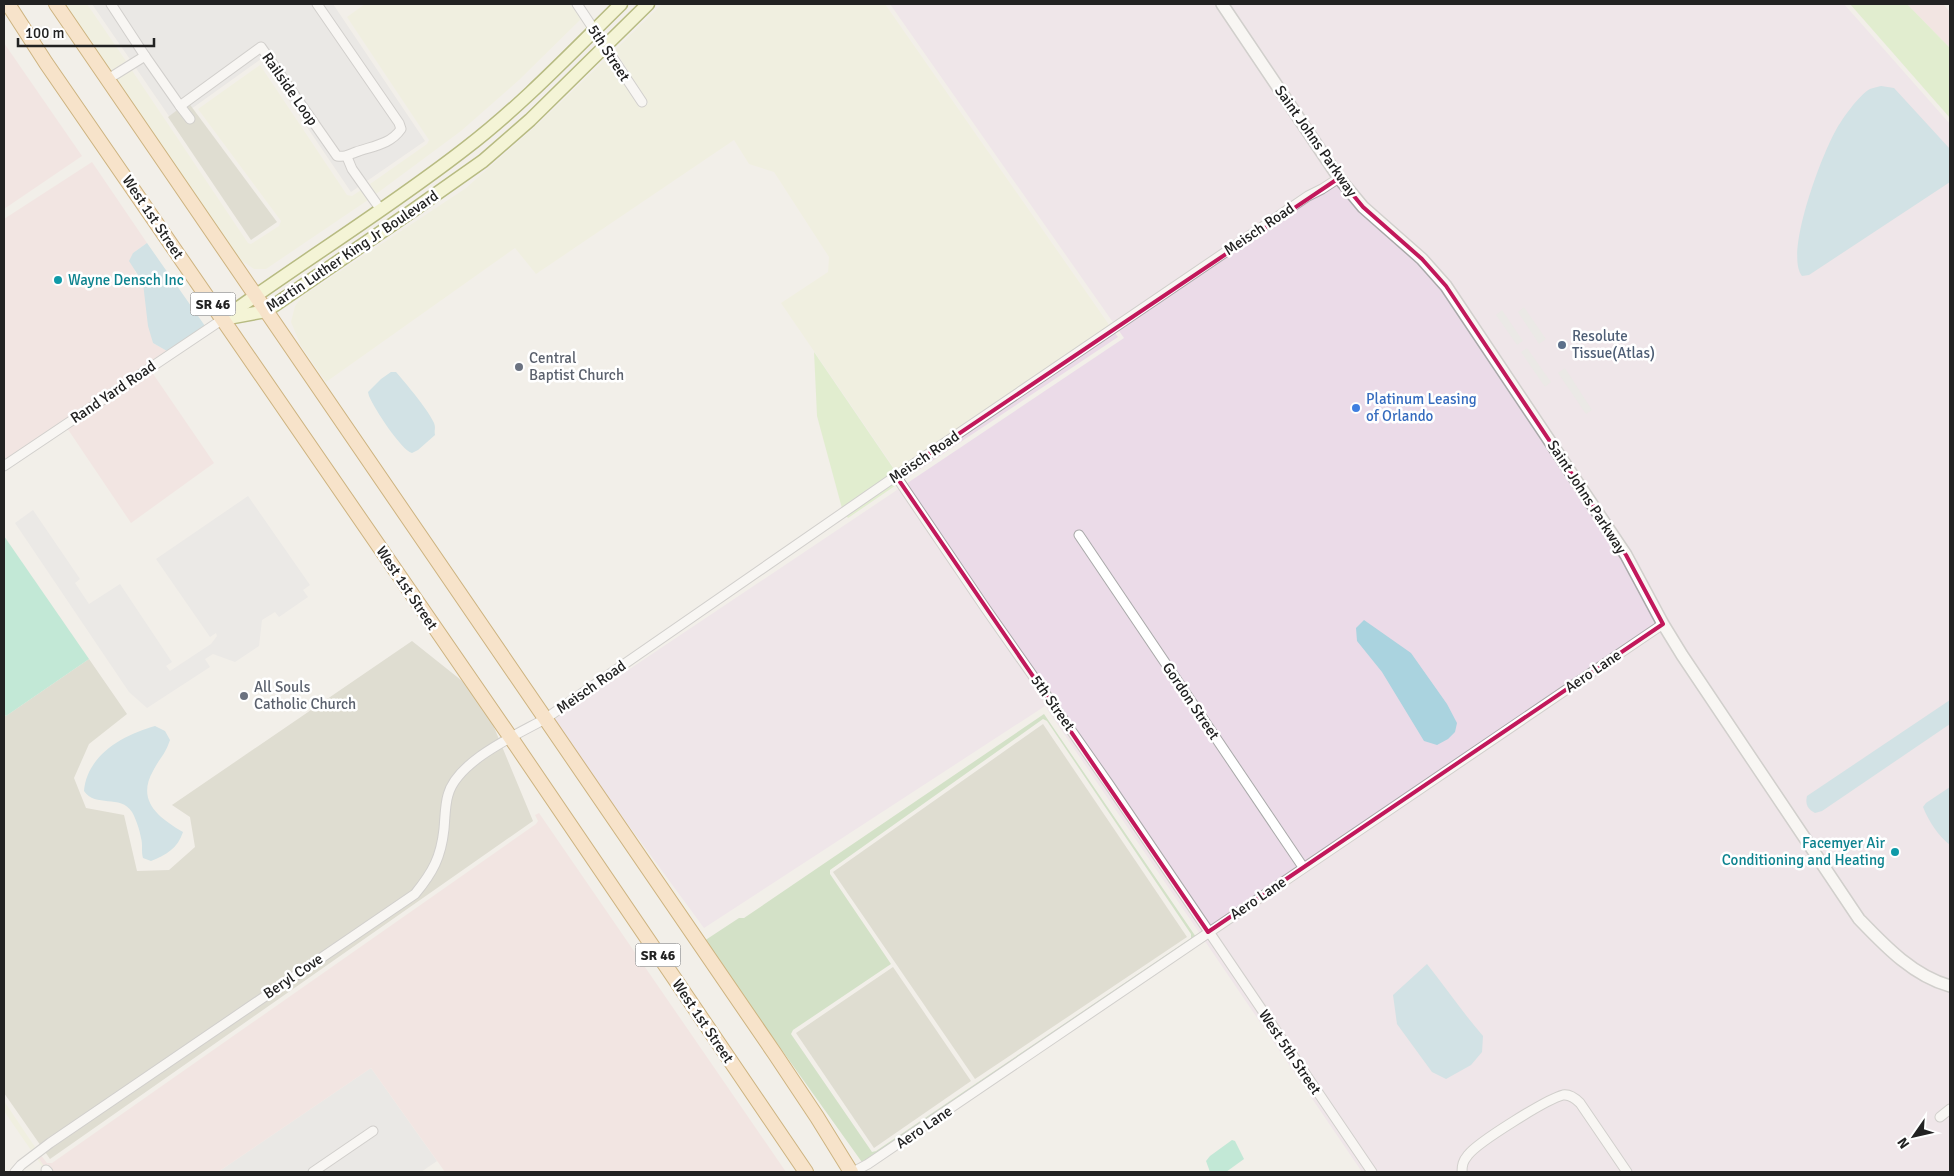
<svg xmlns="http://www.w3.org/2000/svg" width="1954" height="1176" font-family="Signika,sans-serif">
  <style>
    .residential { fill: #e0dfdf }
    .commercial { fill: #f2dad9 }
    .industrial { fill: #ebdbe8 }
    .construction { fill: #c7c7b4 }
    .farmland { fill: #eef0d5 }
    .grass { fill: #cdebb0 }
    .forest { fill: #add19e; fill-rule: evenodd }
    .pitch { fill: #88e0be }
    .parking { fill: #e2e2e2 }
    .water { fill: #aad3df }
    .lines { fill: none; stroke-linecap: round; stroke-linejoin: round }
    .minor-casing { stroke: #a9a9a9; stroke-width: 11 }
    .tertiary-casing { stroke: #a9a9a9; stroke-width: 14 }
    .secondary-casing { stroke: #707d05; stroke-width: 15 }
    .primary-casing { stroke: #a06b00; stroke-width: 16 }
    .minor { stroke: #fff; stroke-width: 9 }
    .tertiary { stroke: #fff; stroke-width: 11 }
    .secondary { stroke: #f7fabf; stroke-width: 12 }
    .primary { stroke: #fcd6a4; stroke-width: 14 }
    .marked { fill: none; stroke: #c2185b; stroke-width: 4; stroke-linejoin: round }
    .culture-dot { fill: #0f9aa8; stroke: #fff; stroke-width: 2 }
    .service-dot { fill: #5c6f8a; stroke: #fff; stroke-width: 2 }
    .worship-dot { fill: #6b7280; stroke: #fff; stroke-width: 2 }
    .shop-dot { fill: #3f7fe0; stroke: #fff; stroke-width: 2 }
    .labels { text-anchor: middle; stroke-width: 5; stroke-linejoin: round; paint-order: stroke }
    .shield { fill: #fff; stroke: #646464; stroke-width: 1 }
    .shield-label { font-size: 14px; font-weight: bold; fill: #222 }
    .street-label { font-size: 15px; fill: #222; stroke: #fff }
    .culture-label { font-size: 15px; fill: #0d838f; stroke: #fff; text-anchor: start }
    .service-label { font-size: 15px; fill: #4e5e75; stroke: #fff; text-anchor: start }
    .worship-label { font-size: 15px; fill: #5b616d; stroke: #fff; text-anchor: start }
    .shop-label { font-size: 15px; fill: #366cbe; stroke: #fff; text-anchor: start }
  </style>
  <rect width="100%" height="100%" fill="#f2efe9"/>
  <!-- residential -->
  <g class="residential">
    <polygon points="92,4 333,4 425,141 351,192 261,59 173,122"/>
    <polygon points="371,1068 437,1161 421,1172 218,1172"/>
  </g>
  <!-- commercial -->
  <g class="commercial">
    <polygon points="1907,4 1943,4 1950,12 1950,48"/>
    <polygon points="4,43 82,156 4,209"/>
    <polygon points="92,162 147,243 133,253 135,272 143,282 153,343 167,351 147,365 214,463 131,523 63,422 4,462 4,219"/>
    <polygon points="539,813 786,1172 637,1172 636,1171 633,1172 445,1172 371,1068 218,1172 48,1172 34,1152 37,1150 47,1163 52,1163 536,824 538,821 535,815"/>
  </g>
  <!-- industrial -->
  <g class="industrial">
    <polygon points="890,4 1844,4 1950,124 1950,1172 1362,1172 1045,706 704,928 552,721 1124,338"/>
    <polygon points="1112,329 1118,337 902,481 898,474"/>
  </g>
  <!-- construction -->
  <g class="construction">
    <polygon points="188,102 277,222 251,240 168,117"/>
    <polygon points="412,641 481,696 533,821 50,1159 4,1093 4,714 6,716 89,659 127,714 89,744 74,778 86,808 124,815 137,871 169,870 195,847 190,817 172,805"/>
    <polygon points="1043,724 1187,937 975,1079 833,872"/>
    <polygon points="893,967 971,1081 874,1148 796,1033"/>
  </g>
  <!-- farmland -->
  <g class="farmland">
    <polygon points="63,4 87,4 126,61 109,73"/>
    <polygon points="365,4 570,4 581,19 519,80 461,131 376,194 370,184 427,144 429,140 347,17"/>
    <polygon points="662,4 885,4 1112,329 898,474 781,303 828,272 829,257 774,172 749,164 734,140 536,274 515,248 326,382 301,346 291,322 295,306 303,296 466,188 537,125 607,58 640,108 648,103 615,50"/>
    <polygon points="260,65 347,195 352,196 361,190 368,200 266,269 254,269 239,259 114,80 131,69 248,243 251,244 279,226 281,221 198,109"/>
    <polygon points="4,1101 37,1150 34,1152 48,1172 46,1172 4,1111"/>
  </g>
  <!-- grass -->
  <g class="grass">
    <polygon points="1850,4 1907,4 1950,48 1950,118"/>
    <polygon points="814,352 902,481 848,518 843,512 817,416"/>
  </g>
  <!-- forest -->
  <path class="forest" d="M1044 714 1196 937 864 1165 704 941 739 918H744ZM1043 719 1047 721 1191 934V938L876 1151 872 1152 791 1034 793 1030 891 964 830 874V870Z"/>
  <!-- pitch -->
  <g class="pitch">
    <polygon points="4,536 89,659 6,716 4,714"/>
    <polygon points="1232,1140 1235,1141 1244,1159 1226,1172 1210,1172 1206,1161 1210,1156"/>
  </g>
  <!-- parking -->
  <g class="parking">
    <polygon points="1524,307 1546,339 1539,344 1518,312"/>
    <polygon points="1502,310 1523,341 1517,345 1496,315"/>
    <polygon points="1527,348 1551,382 1545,387 1521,352"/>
    <polygon points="1565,368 1592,410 1586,414 1558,373"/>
    <polygon points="248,496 310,585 303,590 308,597 279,617 275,612 262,620 259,646 235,662 213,654 205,659 210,667 147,708 129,692 15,523 33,510 80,579 75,583 89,604 120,584 172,662 166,666 170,671 211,644 217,636 216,633 210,637 156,559"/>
  </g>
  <!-- water -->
  <g class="water">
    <path d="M1881 86 1894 88 1950 149V182L1809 275 1802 276C1784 254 1822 154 1836 130 1842 119 1859 95 1870 89 1873 88 1877 87 1881 86Z"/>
    <polygon points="147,243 205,326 167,351 153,343 148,326 143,283 129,261 133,253"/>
    <path d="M391 372H396C407 385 427 408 434 423 436 428 434 430 435 435L418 450 412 453C401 450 374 408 369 396L368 392 381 379Z"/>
    <polygon points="1364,620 1411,653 1447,704 1457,723 1455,732 1448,739 1437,745 1424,741 1382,672 1357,641 1356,628"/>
    <path d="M1950 700V724L1822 811 1815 813C1808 809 1805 805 1807 796Z"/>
    <path d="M155 726 165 731 170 740C165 755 159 759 153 771 136 801 159 818 183 832 178 848 166 855 151 861L143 858C141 851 143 845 141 838 140 831 136 819 132 812 121 794 95 808 84 791 87 755 123 735 155 726Z"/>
    <path d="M1950 787V845C1939 837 1928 820 1923 807L1926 803Z"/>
    <path d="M1427 964C1446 988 1463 1013 1483 1036L1482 1052 1471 1065 1446 1079 1432 1072 1397 1024 1393 995Z"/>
  </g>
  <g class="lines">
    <defs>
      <g id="minor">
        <polyline points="577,4 642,102"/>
        <path d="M145 56 180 106 261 47 337 156C346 157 348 155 356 152 372 146 390 145 401 129L399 123 317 4"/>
        <polyline points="108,79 145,56 111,4"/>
        <polyline points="180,106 190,119"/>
        <polyline points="347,157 352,169 381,210"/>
        <polyline points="4,466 223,319"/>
        <polyline points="896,476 986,609 1108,783 1372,1172"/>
        <polyline points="1079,535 1303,867"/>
        <polyline points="1940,1117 1950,1109"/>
        <polyline points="46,1170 48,1172"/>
        <path d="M15 1172 21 1165 50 1143 415 894C433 872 441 857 444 829 445 818 445 805 448 795 457 761 516 735 545 719L896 476 1308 196 1322 189 1339 178"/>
        <polyline points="313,1172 373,1131"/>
        <path d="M853 1172 868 1164C1134 985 1397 803 1663 624"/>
        <path d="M1462 1172C1462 1165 1463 1161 1468 1155 1478 1142 1547 1099 1563 1095 1570 1094 1575 1098 1580 1103L1627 1172"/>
      </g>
      <path id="tertiary" d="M1222 4 1339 178 1363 207 1422 259 1446 286 1626 555 1663 624 1682 655 1859 919C1884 945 1913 976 1950 986"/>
      <g id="secondary">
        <path d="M227 316C306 259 389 208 466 148 522 105 571 53 621 4"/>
        <polyline points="223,319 266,311 412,211 483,161 530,120 648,4"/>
      </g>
      <g id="primary">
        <polyline points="8,4 46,63 511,738 806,1172"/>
        <polyline points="56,4 775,1054 817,1117 851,1172"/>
      </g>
    </defs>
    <!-- minor casing -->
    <use href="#minor" class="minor-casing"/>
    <!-- tertiary casing -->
    <use href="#tertiary" class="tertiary-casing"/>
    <!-- secondary casing -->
    <use href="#secondary" class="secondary-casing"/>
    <!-- primary casing -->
    <use href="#primary" class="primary-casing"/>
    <!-- minor -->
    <use href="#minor" class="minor"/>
    <!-- tertiary -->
    <use href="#tertiary" class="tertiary"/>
    <!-- secondary -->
    <use href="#secondary" class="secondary"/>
    <!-- primary -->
    <use href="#primary" class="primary"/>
  </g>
  <!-- marked area -->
  <path d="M0 0H1954V1176H0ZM1339 178 1363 207 1422 259 1446 286 1626 555 1663 624 1208 932 896 476Z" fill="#f2efe9" fill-opacity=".55" fill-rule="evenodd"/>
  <path class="marked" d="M1339 178 1363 207 1422 259 1446 286 1626 555 1663 624 1208 932 896 476Z"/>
  <!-- markers -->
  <g class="culture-dot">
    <circle cx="58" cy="280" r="5"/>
    <circle cx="1895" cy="852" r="5"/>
  </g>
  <circle class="service-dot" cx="1562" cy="345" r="5"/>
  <g class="worship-dot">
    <circle cx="519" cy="367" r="5"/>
    <circle cx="244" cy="696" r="5"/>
  </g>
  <circle class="shop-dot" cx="1356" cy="408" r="5"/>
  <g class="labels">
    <!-- shield labels -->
    <g class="shield">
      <rect x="190.5" y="292.5" width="45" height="23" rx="4"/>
      <rect x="635.5" y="943.5" width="45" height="23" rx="4"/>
    </g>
    <g class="shield-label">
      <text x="213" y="309">SR 46</text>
      <text x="658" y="960">SR 46</text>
    </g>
    <!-- street labels -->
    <g class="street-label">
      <text transform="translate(609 53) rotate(57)" y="5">5th Street</text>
      <text transform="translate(290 89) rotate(55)" y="5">Railside Loop</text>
      <text transform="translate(1316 141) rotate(55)" y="5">Saint Johns Parkway</text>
      <text transform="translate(153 217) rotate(56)" y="5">West 1st Street</text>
      <text transform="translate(1259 229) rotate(-34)" y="5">Meisch Road</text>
      <text transform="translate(352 251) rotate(-34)" y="5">Martin Luther King Jr Boulevard</text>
      <text transform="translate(113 392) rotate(-34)" y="5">Rand Yard Road</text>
      <text transform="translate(924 457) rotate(-34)" y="5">Meisch Road</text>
      <text transform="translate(1587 497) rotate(57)" y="5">Saint Johns Parkway</text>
      <text transform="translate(407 588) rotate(56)" y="5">West 1st Street</text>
      <text transform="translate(1593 671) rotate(-34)" y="5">Aero Lane</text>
      <text transform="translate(591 687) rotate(-35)" y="5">Meisch Road</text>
      <text transform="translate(1191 701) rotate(56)" y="5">Gordon Street</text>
      <text transform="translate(1053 703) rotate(55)" y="5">5th Street</text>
      <text transform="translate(1258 898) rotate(-34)" y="5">Aero Lane</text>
      <text transform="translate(293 976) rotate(-34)" y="5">Beryl Cove</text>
      <text transform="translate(703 1021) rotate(56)" y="5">West 1st Street</text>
      <text transform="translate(1290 1052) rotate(56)" y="5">West 5th Street</text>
      <text transform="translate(924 1127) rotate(-34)" y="5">Aero Lane</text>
    </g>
    <!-- culture labels -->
    <g class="culture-label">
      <text x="68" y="285">Wayne Densch Inc</text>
      <text x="1885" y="848" text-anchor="end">Facemyer Air<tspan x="1885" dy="17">Conditioning and Heating</tspan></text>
    </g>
    <!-- service labels -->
    <g class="service-label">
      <text x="1572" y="341">Resolute<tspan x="1572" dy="17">Tissue(Atlas)</tspan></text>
    </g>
    <!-- worship labels -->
    <g class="worship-label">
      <text x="529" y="363">Central<tspan x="529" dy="17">Baptist Church</tspan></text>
      <text x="254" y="692">All Souls<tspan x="254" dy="17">Catholic Church</tspan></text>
    </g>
    <!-- shop labels -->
    <g class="shop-label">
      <text x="1366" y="404">Platinum Leasing<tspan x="1366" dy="17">of Orlando</tspan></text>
    </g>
  </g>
  <!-- border -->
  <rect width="1954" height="1176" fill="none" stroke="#222222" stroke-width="10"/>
  <!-- north arrow -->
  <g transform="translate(1914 1136) rotate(236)" stroke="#ffffff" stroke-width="4" paint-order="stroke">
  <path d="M0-4L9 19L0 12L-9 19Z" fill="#222222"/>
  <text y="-8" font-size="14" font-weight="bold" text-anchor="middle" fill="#222222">N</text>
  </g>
  <!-- scale -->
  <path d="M18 38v8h136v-8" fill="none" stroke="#222222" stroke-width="2.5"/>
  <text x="25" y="38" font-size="15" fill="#222222" stroke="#ffffff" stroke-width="4" paint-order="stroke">100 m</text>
</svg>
